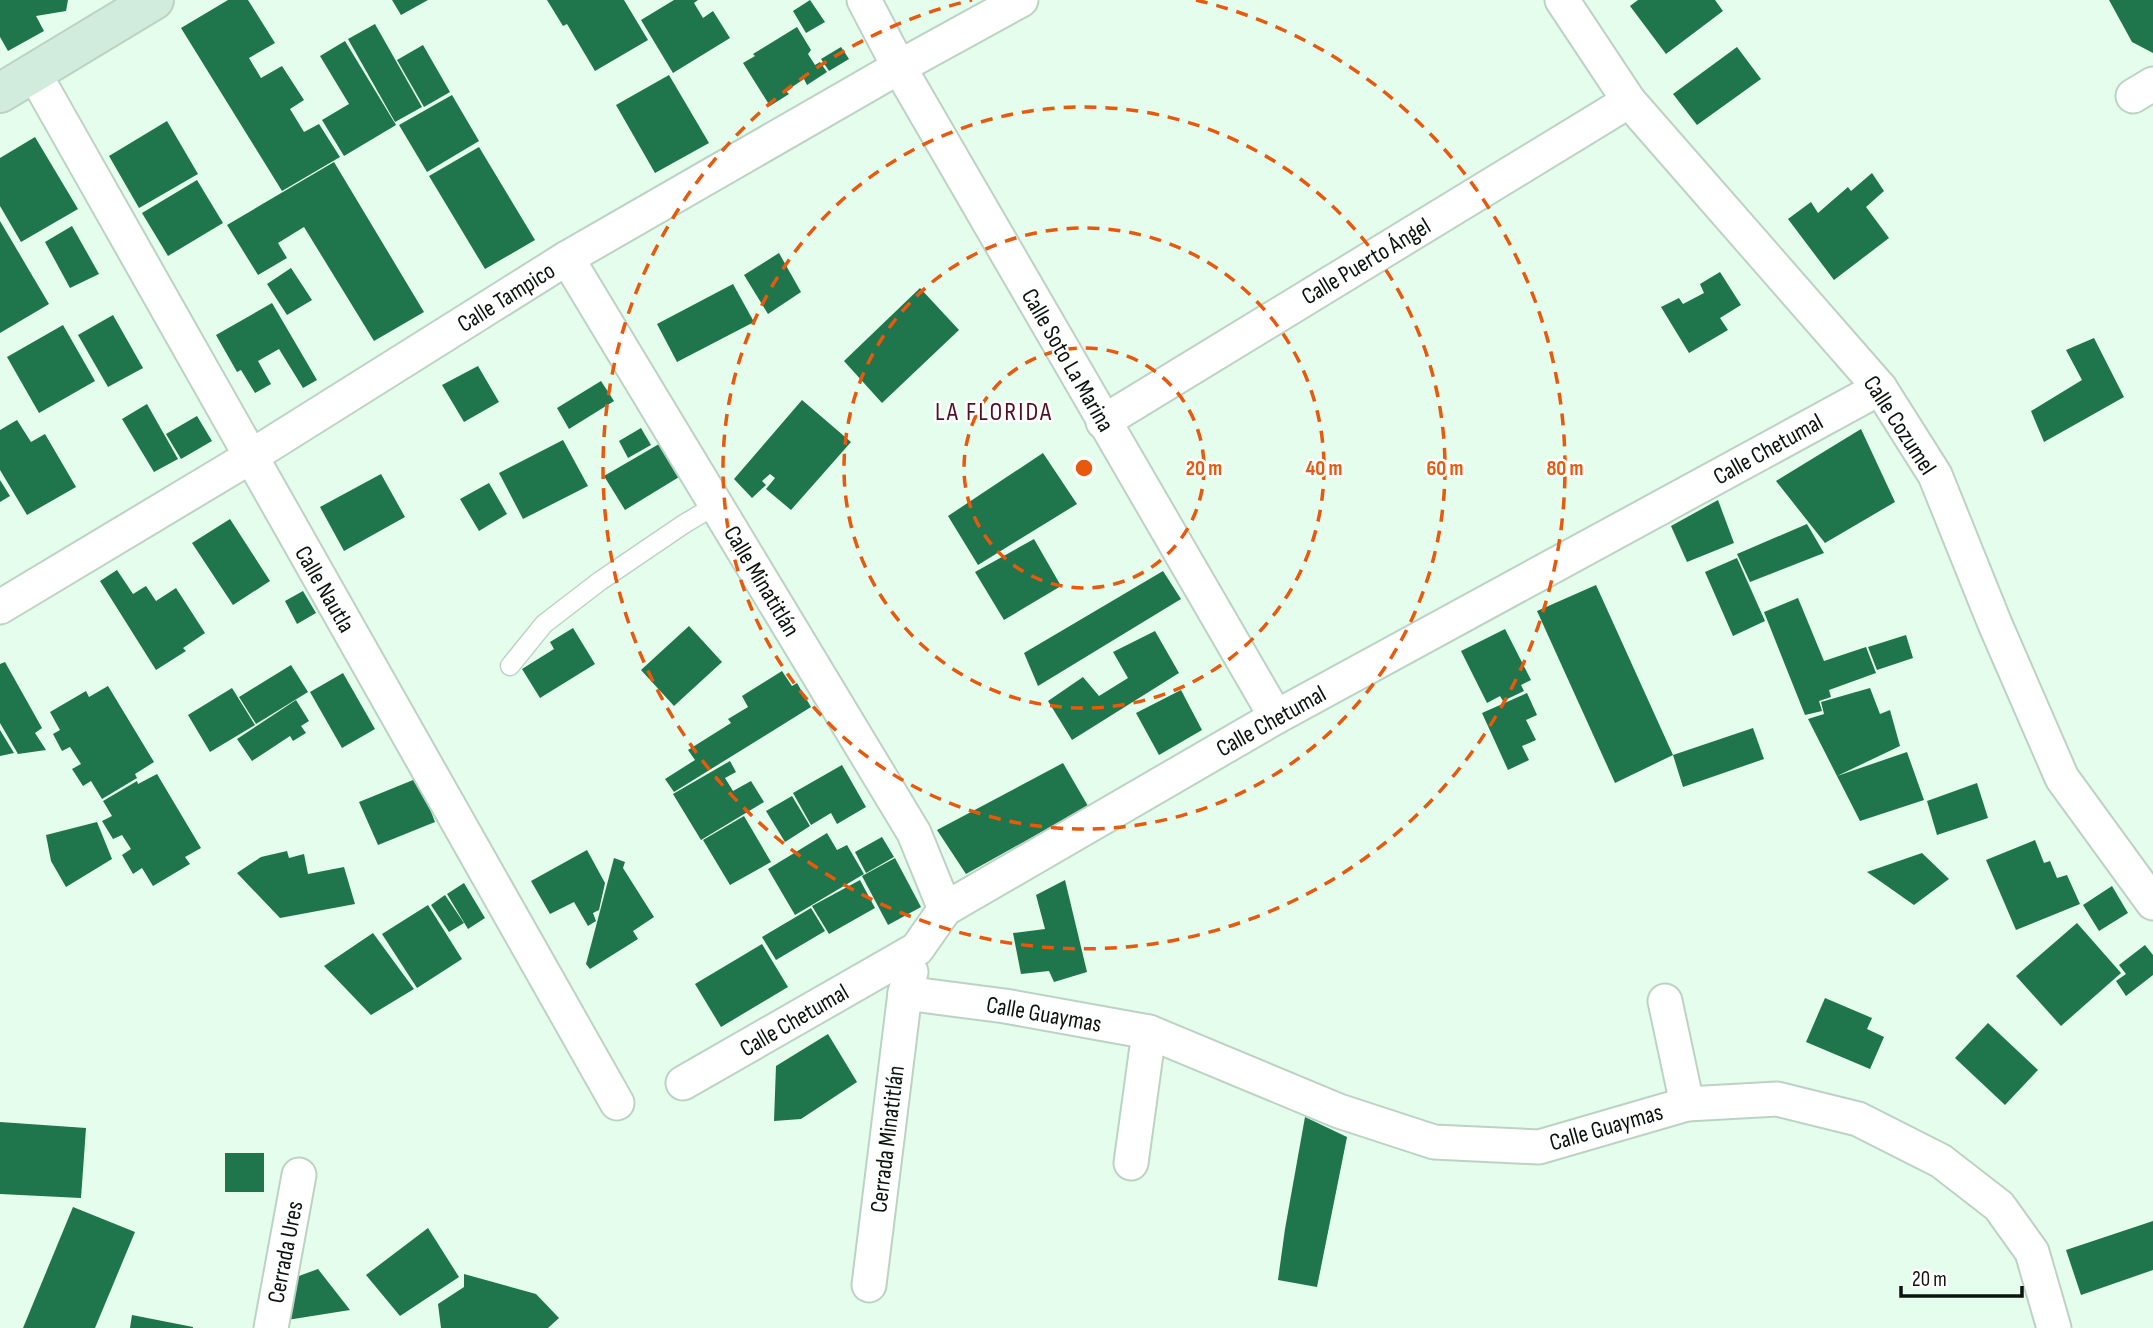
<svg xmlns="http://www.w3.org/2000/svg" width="2153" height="1328" font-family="'Sofia Sans Condensed',sans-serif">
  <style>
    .building { fill: #1f754c }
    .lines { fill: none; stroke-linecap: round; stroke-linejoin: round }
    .service-casing { stroke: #bcd3c4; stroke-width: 21 }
    .minor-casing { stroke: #bcd3c4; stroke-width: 37 }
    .secondary-casing { stroke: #bcd3c4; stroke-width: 42 }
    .service { stroke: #fff; stroke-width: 18 }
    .minor { stroke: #fff; stroke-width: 33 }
    .secondary { stroke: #d1ecdc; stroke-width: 38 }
    .ring { fill: none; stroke: #e8590c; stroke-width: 3.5; stroke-dasharray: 12 9 }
    .labels { text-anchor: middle; stroke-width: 5; stroke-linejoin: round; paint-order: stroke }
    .street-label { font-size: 24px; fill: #0b140e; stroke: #fff }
    .neighbourhood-label { font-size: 26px; letter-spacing: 2px; fill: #541025; stroke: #fff }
    .centre { fill: #e8590c; stroke: #fff; stroke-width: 3.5 }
    .ring-label { font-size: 21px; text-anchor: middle; font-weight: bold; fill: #e8590c; stroke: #fff; stroke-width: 5; stroke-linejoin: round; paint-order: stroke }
  </style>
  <rect width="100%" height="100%" fill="#e4fded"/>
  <!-- building -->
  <g class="building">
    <polygon points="0,0 68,0 66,11 36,16 44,31 8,51 0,37"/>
    <polygon points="228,0 248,0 275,43 249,58 261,78 282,66 304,100 290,109 304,132 319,124 340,157 282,191 181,28"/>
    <polygon points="392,0 428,0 401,15"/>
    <polygon points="547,0 624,0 648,40 595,71 567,24 563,26"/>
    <polygon points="674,0 698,0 694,3 703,18 713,11 730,38 673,73 641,20"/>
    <polygon points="810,0 825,22 806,33 793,11"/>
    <polygon points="1638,0 1715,0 1723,11 1666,54 1630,6"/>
    <polygon points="2109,0 2153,0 2153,53 2132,42"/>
    <polygon points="375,24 422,107 395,122 348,39"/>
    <polygon points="797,27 811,50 808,54 815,65 820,62 827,72 807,85 804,79 786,91 789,94 770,106 743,63 755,56 753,54"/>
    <polygon points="345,41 396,125 344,156 322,120 349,104 320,56"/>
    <polygon points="423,45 450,92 424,107 397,60"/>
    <polygon points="841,47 849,59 829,71 821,59"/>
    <polygon points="1737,47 1761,79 1697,125 1673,94"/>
    <polygon points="669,75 709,143 655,173 616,105"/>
    <polygon points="452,95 479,141 427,172 399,125"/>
    <polygon points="167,121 198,174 139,208 109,156"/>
    <polygon points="35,137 78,209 21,242 0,206 0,158"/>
    <polygon points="479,147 535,240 485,269 429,176"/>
    <polygon points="334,162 424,312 374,341 304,227 278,243 287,258 258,275 227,225"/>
    <polygon points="1872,173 1884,191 1866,207 1889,238 1834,280 1788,219 1811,202 1818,213 1848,187 1851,191"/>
    <polygon points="197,180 223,223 168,256 142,213"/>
    <polygon points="0,221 49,304 0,333"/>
    <polygon points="72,226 99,274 70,288 45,242"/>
    <polygon points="779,253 801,292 768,314 744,275"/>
    <polygon points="291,268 312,300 287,315 267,284"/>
    <polygon points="1720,272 1741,305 1720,318 1728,330 1689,353 1661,307 1679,298 1683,304 1704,293 1700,284"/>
    <polygon points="733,284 754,322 677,362 657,324"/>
    <polygon points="920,288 959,330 882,403 844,361"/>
    <polygon points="272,303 317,380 303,388 279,349 258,361 271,384 255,393 241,370 237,372 216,335"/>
    <polygon points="113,315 143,368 108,387 78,335"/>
    <polygon points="63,325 95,381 39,413 7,357"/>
    <polygon points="2094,338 2124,397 2044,442 2031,411 2082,380 2066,350"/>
    <polygon points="478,366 499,402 464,422 442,385"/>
    <polygon points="601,381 614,401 569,429 557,408"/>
    <polygon points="802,400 851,442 791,510 766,489 775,478 770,474 762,481 766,485 752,498 734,479"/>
    <polygon points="147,404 178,459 154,472 122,419"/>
    <polygon points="197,416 212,441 181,459 166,434"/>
    <polygon points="17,420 31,442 45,434 76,487 27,515 0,470 0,430"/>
    <polygon points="641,428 651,445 628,458 619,441"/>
    <polygon points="1861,429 1895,502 1825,543 1776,481"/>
    <polygon points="563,440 588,486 523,519 499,473"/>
    <polygon points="659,444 679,477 625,510 604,476"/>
    <polygon points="1043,453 1077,504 978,565 948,516"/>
    <polygon points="381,474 405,517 344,551 320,507"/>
    <polygon points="0,480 10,496 0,502"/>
    <polygon points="489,483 507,514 479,531 460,499"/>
    <polygon points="1718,500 1734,543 1687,562 1671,526"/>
    <polygon points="230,519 270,581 233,605 192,543"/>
    <polygon points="1807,524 1824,553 1750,582 1737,554"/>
    <polygon points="1034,539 1061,586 1004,620 975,572"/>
    <polygon points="1737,558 1765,621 1733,636 1705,572"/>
    <polygon points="117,570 133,594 146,586 156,601 176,588 205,633 183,648 186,651 156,670 100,581"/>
    <polygon points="1163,571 1181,599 1038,686 1024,653"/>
    <polygon points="1596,585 1673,755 1615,783 1537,611"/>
    <polygon points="303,591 316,613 297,624 285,601"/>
    <polygon points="1798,598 1824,661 1866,647 1876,673 1829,690 1831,697 1819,701 1822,711 1805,715 1764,612"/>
    <polygon points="689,626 722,662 674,706 641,670"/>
    <polygon points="573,628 595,664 540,698 522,669 554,649 550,642"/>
    <polygon points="1505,629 1531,680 1521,685 1524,691 1503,701 1500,696 1487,703 1461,651"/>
    <polygon points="1155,631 1179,673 1072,740 1048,701 1083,677 1099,696 1128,678 1113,652"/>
    <polygon points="1906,635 1913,658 1877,670 1868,647"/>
    <polygon points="5,662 42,728 35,733 46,750 18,754 0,723 0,664"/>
    <polygon points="291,665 308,692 256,724 239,697"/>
    <polygon points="782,671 792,686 797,683 811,707 674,792 665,779 695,760 688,750 731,723 728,719 748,707 742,696"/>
    <polygon points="343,673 375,729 342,748 310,692"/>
    <polygon points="108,686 154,762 135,774 137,778 102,799 91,781 83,786 72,769 81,764 70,747 62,751 53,734 60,730 50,712 86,691 89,697"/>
    <polygon points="232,688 255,725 210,752 188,715"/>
    <polygon points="1870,688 1880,714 1890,710 1900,746 1837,776 1907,752 1924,800 1860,821 1837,776 1808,719 1824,714 1821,702"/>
    <polygon points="1181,690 1202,730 1159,755 1136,713"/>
    <polygon points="1527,693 1537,715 1526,720 1536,740 1522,746 1529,760 1508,770 1482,713"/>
    <polygon points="296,700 309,721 301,726 306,733 293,741 290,736 252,761 237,739"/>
    <polygon points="1753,728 1764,759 1683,787 1673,755"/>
    <polygon points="0,730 14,753 0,756"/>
    <polygon points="730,761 736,772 725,778 733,791 751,781 764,802 701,840 673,794"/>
    <polygon points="1063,763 1088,806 966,874 937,830"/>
    <polygon points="842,765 866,807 837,824 831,813 811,825 793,793"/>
    <polygon points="157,774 201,848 185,857 190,864 153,886 142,868 133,874 122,855 131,849 122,835 113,839 102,821 112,816 103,801 137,781 138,784"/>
    <polygon points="418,778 435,822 378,845 359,802"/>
    <polygon points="1977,783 1988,818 1937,835 1927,801"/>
    <polygon points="792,796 810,826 785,842 766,811"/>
    <polygon points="744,816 771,862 730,885 703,840"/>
    <polygon points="97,822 112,859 66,887 51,861 46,835"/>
    <polygon points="827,833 837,850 847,845 864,874 795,915 768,869"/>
    <polygon points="882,837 894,857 866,873 855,852"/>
    <polygon points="2035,840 2044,863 2050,861 2057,878 2067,875 2080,904 2016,930 1986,860"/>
    <polygon points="587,850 605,883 599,910 593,913 596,921 588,926 574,902 550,914 531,881"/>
    <polygon points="287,851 289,858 304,854 308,874 344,867 355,904 280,918 237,873 261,857"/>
    <polygon points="1922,853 1949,879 1914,905 1867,872"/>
    <polygon points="614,858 625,862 623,868 654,917 633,931 638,939 590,969 586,964"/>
    <polygon points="895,858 921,907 888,925 862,876"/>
    <polygon points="860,880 875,908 829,934 812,906"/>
    <polygon points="1065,880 1087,972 1054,982 1049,971 1021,974 1013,933 1045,929 1036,895"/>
    <polygon points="464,883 485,918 468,929 447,894"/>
    <polygon points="2112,886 2128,913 2099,931 2083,905"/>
    <polygon points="445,895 464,923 449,932 431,905"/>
    <polygon points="428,905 462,959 417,988 382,934"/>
    <polygon points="811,908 825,931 776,960 762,937"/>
    <polygon points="2077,923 2121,973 2061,1026 2016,976"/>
    <polygon points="373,933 414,989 371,1015 324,966"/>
    <polygon points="762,944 788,987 721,1027 695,984"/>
    <polygon points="2145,945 2153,955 2153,975 2126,996 2116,981 2126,974 2119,965"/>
    <polygon points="1825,998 1872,1018 1867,1029 1884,1037 1870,1069 1806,1042"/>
    <polygon points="1988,1023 2038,1070 2005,1105 1955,1058"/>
    <polygon points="828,1034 857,1082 801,1119 774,1121 776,1066"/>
    <polygon points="1305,1117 1347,1137 1317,1287 1278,1280 1285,1229"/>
    <polygon points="0,1122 86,1128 81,1198 0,1194"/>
    <rect x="225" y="1153" width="39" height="39"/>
    <polygon points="73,1207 135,1232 95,1328 23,1328"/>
    <polygon points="2153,1221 2153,1270 2081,1295 2066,1250"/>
    <polygon points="428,1228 459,1277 400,1316 366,1275"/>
    <polygon points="318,1269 350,1310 287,1320 288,1280"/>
    <polygon points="464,1274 536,1294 559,1318 548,1328 441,1328 438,1304 464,1287"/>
    <polygon points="132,1315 193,1327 193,1328 130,1328"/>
  </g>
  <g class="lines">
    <defs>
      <polyline id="service" points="510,666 544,624 600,581 684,524 716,505"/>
      <g id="minor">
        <polyline points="864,0 899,67 1276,717"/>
        <polyline points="1562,0 1629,101 1880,388 1935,475 1995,624 2062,778 2153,903"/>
        <polyline points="34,73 617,1103"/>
        <polyline points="2133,96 2153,84"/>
        <polyline points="567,258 914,833 945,909"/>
        <polyline points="1103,422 1629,101"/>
        <polyline points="0,607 250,457 567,258 899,67 1021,0"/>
        <polyline points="905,993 1005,1006 1149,1032 1339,1111 1434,1142 1539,1147 1687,1104 1777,1099 1858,1119 1941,1161 1999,1206 2032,1252 2054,1328"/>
        <polyline points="1665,1001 1687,1104"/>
        <polyline points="683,1083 917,949 945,909 1276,717 1880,388"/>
        <polyline points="1131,1163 1149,1032"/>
        <polyline points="869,1285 905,993 911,972"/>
        <polyline points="271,1328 299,1175"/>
      </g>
      <polyline id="secondary" points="0,93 154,0"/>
    </defs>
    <!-- service casing -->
    <use href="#service" class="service-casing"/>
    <!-- minor casing -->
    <use href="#minor" class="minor-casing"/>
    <!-- secondary casing -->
    <use href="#secondary" class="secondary-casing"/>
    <!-- service -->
    <use href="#service" class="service"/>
    <!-- minor -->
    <use href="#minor" class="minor"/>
    <!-- secondary -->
    <use href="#secondary" class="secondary"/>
  </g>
  <!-- distance rings -->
  <g class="ring">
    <circle cx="1084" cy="468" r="120"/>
    <circle cx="1084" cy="468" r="240"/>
    <circle cx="1084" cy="468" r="361"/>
    <path d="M1196 0A481 481 0 1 1 972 0"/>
  </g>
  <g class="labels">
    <!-- street labels -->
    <g class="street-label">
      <text transform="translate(1366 261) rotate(-31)" y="8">Calle Puerto Ángel</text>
      <text transform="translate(506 297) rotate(-32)" y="8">Calle Tampico</text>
      <text transform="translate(1068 360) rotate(60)" y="8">Calle Soto La Marina</text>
      <text transform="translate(1900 425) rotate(57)" y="8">Calle Cozumel</text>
      <text transform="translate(1768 449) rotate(-29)" y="8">Calle Chetumal</text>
      <text transform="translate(762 581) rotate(59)" y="8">Calle Minatitlán</text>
      <text transform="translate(325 589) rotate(60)" y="8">Calle Nautla</text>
      <text transform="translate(1271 721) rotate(-29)" y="8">Calle Chetumal</text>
      <text transform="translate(1044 1014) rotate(10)" y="8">Calle Guaymas</text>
      <text transform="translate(794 1020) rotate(-30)" y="8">Calle Chetumal</text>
      <text transform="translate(1606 1127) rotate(-16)" y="8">Calle Guaymas</text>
      <text transform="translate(887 1139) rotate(-83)" y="8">Cerrada Minatitlán</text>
      <text transform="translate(285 1252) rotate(-79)" y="8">Cerrada Ures</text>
    </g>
    <!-- neighbourhood labels -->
    <g class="neighbourhood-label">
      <text x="994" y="420">LA FLORIDA</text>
    </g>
  </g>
  <circle cx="1084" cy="468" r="10" class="centre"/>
  <g class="ring-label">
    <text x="1204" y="475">20 m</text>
    <text x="1324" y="475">40 m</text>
    <text x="1445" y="475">60 m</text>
    <text x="1565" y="475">80 m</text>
  </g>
  <!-- scale -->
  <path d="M1901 1286v10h121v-10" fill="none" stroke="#0b140e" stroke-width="3.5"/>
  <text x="1912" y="1286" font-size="21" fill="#0b140e" stroke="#ffffff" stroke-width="5" paint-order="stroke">20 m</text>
</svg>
